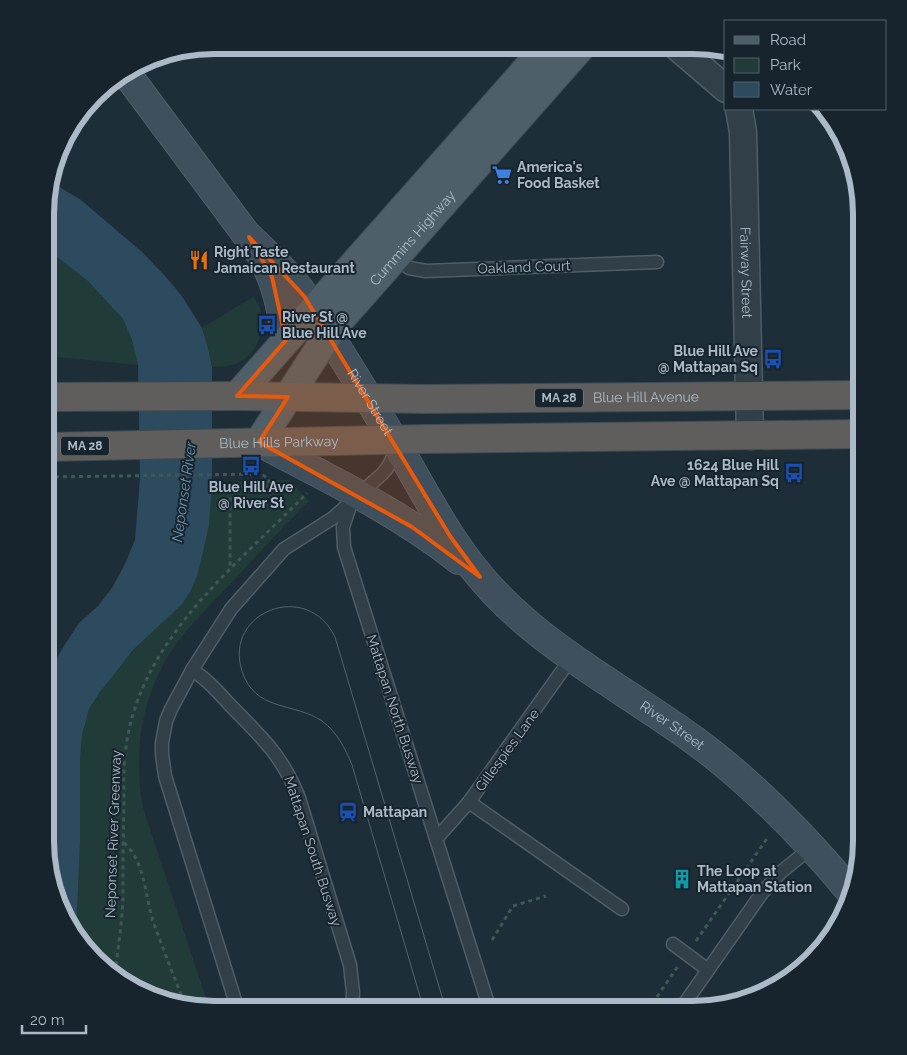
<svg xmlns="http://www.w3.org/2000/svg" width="907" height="1055" font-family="Raleway,sans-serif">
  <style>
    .green { fill: #213b39 }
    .water { fill: #2d4b5f }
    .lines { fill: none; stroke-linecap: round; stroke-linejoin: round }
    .service-casing { stroke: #4f5d67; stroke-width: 15 }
    .minor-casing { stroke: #4f5d67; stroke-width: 29 }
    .secondary-casing { stroke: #4f5d67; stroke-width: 30 }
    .primary-casing { stroke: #3e4b55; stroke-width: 30 }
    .trunk-casing { stroke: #3c4a53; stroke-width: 30 }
    .path { stroke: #3f5856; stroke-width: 3; stroke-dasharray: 4 4; stroke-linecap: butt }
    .service { stroke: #313f49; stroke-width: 12 }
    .minor { stroke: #313f49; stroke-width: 26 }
    .secondary { stroke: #3f4f5c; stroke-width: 28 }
    .primary { stroke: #4f5f69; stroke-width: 28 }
    .trunk { stroke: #5f5e5c; stroke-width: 28 }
    .tram { stroke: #536470; stroke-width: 1 }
    .marked { fill: #e8590c; fill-opacity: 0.2; stroke: #e8590c; stroke-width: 4; stroke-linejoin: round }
    .labels { text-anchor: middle; stroke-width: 4; stroke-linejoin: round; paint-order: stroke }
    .shield { fill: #17242d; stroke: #7f8d98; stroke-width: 1 }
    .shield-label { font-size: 12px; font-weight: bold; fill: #abbac6 }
    .poi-label { font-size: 14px; font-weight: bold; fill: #abbac6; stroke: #17242d; text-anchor: start }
    .street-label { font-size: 14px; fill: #abbac6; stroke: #17242d }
    .water-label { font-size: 15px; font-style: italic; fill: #6892ac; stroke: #17242d }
    .rim { fill: none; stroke: #abbac6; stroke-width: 6 }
  </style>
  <rect width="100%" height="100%" fill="#1e2e38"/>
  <!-- green -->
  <g class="green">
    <polygon points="48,250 88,281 123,319 132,340 138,365 47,356"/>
    <path d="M253 297C270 315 262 352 238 363 230 367 220 366 212 367L208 348 202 328Z"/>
    <path d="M289 480 309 501C283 527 258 554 233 581 212 603 189 625 172 650 141 697 133 754 143 808L210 1010H202L129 987 76 934 80 843V759L82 735 89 709 117 668 150 633 198 573 212 483Z"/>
  </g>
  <!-- water -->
  <polygon class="water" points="48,180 81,200 142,252 166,277 181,295 202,328 208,348 212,367 212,483 209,525 198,573 191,590 182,604 133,650 100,692 89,709 82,735 80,759 80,843 76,934 68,926 45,842 46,684 49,671 64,646 79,623 98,606 112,588 125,564 135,540 140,479 138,365 132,340 123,319 88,281 48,250"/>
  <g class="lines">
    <defs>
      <g id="service">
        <polyline points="396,257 409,268 426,271 657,262"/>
        <polyline points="350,506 343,527 344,547 490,1010"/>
        <path d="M192 670C207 679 219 693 231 706 262 738 282 755 299 798L350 965 353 992 352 1010"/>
        <polyline points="469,802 622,909"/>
        <polyline points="436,839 469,802 572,657"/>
        <polyline points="673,944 708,970"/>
        <path d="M238 1010 165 776 162 754V743L166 721 171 709 192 670 231 609 284 549 333 518 382 474C390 466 394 458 394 447"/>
        <polyline points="680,1010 762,893 781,872 812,847"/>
      </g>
      <g id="minor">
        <polyline points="676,46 726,89"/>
        <path id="s1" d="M739 109 743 132 750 436"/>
      </g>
      <g id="secondary">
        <path d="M126 73 260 253C277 283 281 307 286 340"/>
        <path id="s2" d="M249 237C266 253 282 268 297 286 312 304 323 326 336 346 361 386 385 426 409 466 434 510 459 556 495 593 551 652 625 690 691 738 751 781 802 834 850 891"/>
        <path d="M259 442C327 478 399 512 459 560"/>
      </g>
      <g id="primary">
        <polyline points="237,396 547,46"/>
        <path id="s3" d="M259 442 332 329 582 46"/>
      </g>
      <g id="trunk">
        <path id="s4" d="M47 397 237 396 424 399 862 395"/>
        <path id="s5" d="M47 447 426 439 862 434"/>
      </g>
    </defs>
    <!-- service casing -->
    <use href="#service" class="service-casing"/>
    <!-- minor casing -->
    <use href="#minor" class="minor-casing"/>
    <!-- secondary casing -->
    <use href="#secondary" class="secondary-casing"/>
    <!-- primary casing -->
    <use href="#primary" class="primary-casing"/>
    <!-- trunk casing -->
    <use href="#trunk" class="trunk-casing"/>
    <!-- path -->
    <g class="path">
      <polyline points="47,477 261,474 269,479 269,486 230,487 230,567"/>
      <polyline points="47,506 52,493 52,477"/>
      <path d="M124 843C145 861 145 896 153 921 163 949 174 977 185 1004"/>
      <polyline points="492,940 513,906 546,896"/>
      <polyline points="696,941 768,837"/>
      <path d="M115 973C118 948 122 923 123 898 123 867 123 835 124 804 124 785 123 766 126 747 140 639 236 566 307 493"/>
      <polyline points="648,1010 678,966"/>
    </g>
    <!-- service -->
    <use href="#service" class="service"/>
    <!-- minor -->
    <use href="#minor" class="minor"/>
    <!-- secondary -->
    <use href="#secondary" class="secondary"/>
    <!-- primary -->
    <use href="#primary" class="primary"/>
    <!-- trunk -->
    <use href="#trunk" class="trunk"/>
    <!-- tram -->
    <path class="tram" d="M424 1010 352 765C345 748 337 732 322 721 294 702 255 712 242 671 223 612 307 579 335 637L446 1010"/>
  </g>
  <!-- marked area -->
  <path class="marked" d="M249 237 304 296 450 536 480 577 412 527 259 442 288 397 237 396 286 340 272 277Z"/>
  <!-- icons -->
  <defs>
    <symbol id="supermarket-bare" viewBox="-9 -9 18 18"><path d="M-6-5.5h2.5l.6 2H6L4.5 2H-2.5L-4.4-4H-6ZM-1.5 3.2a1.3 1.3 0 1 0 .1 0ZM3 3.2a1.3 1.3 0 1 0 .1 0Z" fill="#3f7fe0" stroke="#17242d" stroke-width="2.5" paint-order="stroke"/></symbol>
    <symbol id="restaurant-bare" viewBox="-9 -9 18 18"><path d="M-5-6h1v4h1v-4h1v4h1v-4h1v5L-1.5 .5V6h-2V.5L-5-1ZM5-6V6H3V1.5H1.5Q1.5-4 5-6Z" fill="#e8710a" stroke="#17242d" stroke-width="2.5" paint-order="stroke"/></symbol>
    <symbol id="bus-bare" viewBox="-9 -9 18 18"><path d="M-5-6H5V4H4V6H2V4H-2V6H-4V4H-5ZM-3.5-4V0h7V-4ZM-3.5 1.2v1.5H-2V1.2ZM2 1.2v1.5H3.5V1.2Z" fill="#1a4fb4" stroke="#17242d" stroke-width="2.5" paint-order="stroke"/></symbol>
    <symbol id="station-bare" viewBox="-9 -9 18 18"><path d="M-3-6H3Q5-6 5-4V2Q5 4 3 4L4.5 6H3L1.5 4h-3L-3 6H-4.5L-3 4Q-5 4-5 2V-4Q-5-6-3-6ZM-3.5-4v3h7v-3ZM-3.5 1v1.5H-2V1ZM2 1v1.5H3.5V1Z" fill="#1a4fb4" stroke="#17242d" stroke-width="2.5" paint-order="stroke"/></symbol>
    <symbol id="building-bare" viewBox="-9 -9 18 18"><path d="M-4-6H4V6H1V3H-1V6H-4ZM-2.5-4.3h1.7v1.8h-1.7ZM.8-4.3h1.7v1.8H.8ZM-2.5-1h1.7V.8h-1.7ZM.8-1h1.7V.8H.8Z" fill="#0f9aa8" stroke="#17242d" stroke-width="2.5" paint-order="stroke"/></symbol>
  </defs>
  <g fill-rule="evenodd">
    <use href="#supermarket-bare" x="488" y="161" width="28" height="28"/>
    <use href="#restaurant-bare" x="185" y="246" width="28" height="28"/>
    <use href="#bus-bare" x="253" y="311" width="28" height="28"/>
    <use href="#bus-bare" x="759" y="345" width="28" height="28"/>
    <use href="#bus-bare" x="237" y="452" width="28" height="28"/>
    <use href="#bus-bare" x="780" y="459" width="28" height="28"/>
    <use href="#station-bare" x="334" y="798" width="28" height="28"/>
    <use href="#building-bare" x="668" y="865" width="28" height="28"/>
  </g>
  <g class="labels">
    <!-- shield labels -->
    <g class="shield">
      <rect x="535" y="388.5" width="48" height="19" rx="4"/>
      <rect x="61" y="436.5" width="48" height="19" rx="4"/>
    </g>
    <g class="shield-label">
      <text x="559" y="402">MA 28</text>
      <text x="85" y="450">MA 28</text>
    </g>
    <!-- poi labels -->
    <g class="poi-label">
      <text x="517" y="172">America's<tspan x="517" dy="16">Food Basket</tspan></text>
      <text x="214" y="257">Right Taste<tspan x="214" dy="16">Jamaican Restaurant</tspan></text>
      <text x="282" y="322">River St @<tspan x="282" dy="16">Blue Hill Ave</tspan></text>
      <text x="758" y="356" text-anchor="end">Blue Hill Ave<tspan x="758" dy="16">@ Mattapan Sq</tspan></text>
      <text x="779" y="470" text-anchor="end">1624 Blue Hill<tspan x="779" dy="16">Ave @ Mattapan Sq</tspan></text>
      <text x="251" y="492" text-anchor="middle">Blue Hill Ave<tspan x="251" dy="16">@ River St</tspan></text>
      <text x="363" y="817">Mattapan</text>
      <text x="697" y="876">The Loop at<tspan x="697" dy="16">Mattapan Station</tspan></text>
    </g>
    <!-- street labels -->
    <g class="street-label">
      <text dy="5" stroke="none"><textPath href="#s3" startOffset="256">Cummins Highway</textPath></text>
      <text transform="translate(524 267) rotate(-2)" y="5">Oakland Court</text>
      <text dy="5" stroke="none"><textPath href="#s1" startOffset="164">Fairway Street</textPath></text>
      <text dy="5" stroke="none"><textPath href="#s4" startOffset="599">Blue Hill Avenue</textPath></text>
      <text dy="5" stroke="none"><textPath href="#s2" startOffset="206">River Street</textPath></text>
      <text dy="5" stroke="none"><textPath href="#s5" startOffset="232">Blue Hills Parkway</textPath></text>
      <text transform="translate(395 709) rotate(72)" y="5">Mattapan North Busway</text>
      <text dy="5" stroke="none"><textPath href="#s2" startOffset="656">River Street</textPath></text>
      <text transform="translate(507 750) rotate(-54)" y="5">Gillespies Lane</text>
      <text transform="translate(113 834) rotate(-88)" y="5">Neponset River Greenway</text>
      <text transform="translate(313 851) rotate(72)" y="5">Mattapan South Busway</text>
    </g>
    <!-- water labels -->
    <g class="water-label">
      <text transform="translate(184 492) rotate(-82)" y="5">Neponset River</text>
    </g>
  </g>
  <!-- crop -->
  <path d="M0 0H907V1055H0ZM214 54H693A160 160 0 0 1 853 214V841A160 160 0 0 1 693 1001H214A160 160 0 0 1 54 841V214A160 160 0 0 1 214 54Z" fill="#17242d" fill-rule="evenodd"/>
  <path class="rim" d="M214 54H693A160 160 0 0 1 853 214V841A160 160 0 0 1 693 1001H214A160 160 0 0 1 54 841V214A160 160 0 0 1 214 54Z"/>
  <!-- legend -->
  <rect x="724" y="20" width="162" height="90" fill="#17242d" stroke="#52606a"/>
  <rect x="734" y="36" width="25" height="8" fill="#4f5f69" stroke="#52606a"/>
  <text x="770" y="45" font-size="15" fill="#abbac6">Road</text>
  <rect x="734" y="58" width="25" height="15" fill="#213b39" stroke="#52606a"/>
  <text x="770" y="70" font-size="15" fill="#abbac6">Park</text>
  <rect x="734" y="82" width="25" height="15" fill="#2d4b5f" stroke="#52606a"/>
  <text x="770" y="95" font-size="15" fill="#abbac6">Water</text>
  <!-- scale -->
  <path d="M22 1025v8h64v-8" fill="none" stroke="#abbac6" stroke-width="2.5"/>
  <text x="30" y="1025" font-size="15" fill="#abbac6" stroke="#17242d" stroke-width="4" paint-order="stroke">20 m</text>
</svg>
